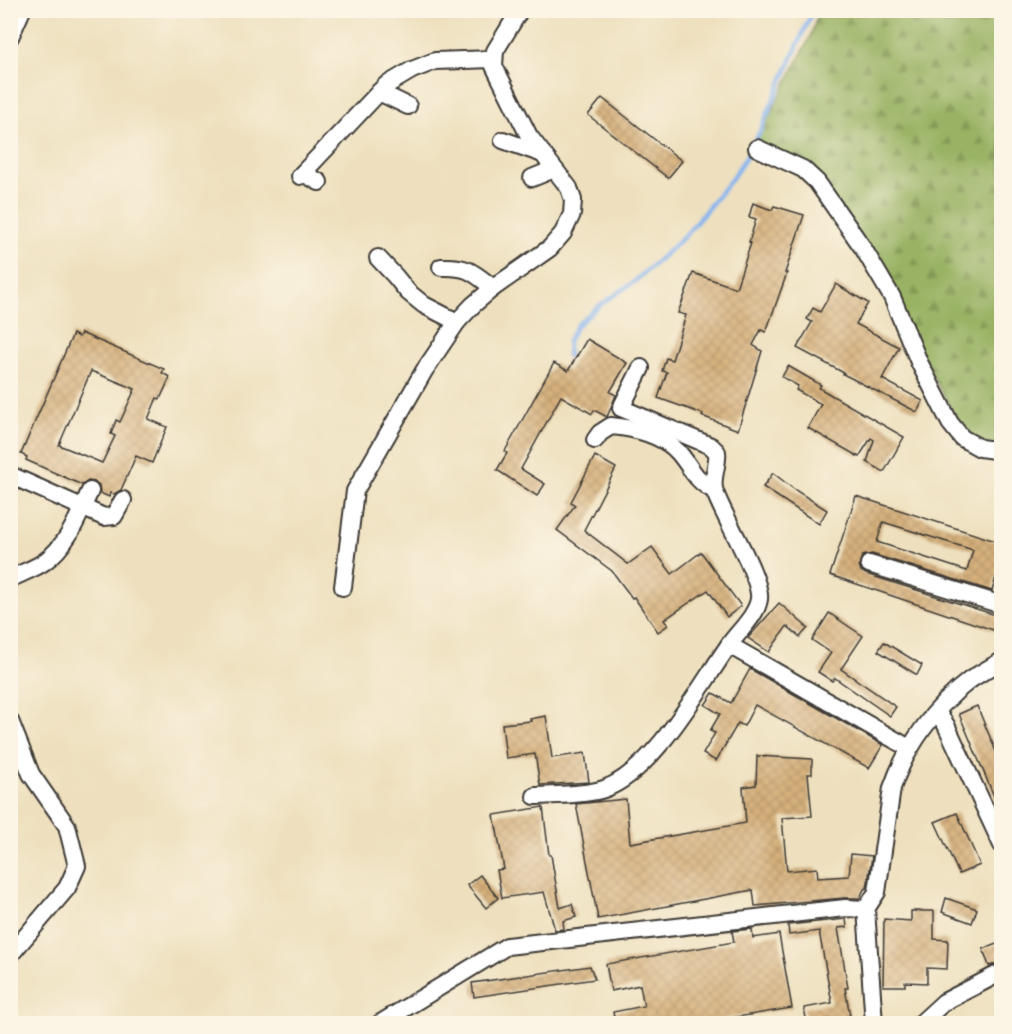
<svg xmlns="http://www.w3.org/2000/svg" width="1012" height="1034" font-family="'Playpen Sans',sans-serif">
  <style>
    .forest { fill: url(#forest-firs); stroke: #5a6740; stroke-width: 1.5 }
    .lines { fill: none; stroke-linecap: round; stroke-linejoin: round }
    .stream { stroke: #84b3ef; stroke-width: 4.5 }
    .building { fill: url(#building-cross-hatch); fill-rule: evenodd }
    .minor-casing { stroke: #3c3934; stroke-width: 20 }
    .minor { stroke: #fff; stroke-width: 16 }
  </style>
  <defs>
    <pattern id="forest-firs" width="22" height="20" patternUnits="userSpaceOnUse" patternTransform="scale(1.5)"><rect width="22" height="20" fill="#99b263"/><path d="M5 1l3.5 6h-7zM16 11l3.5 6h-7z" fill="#839855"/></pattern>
    <pattern id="building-cross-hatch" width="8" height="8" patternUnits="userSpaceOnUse" patternTransform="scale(1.5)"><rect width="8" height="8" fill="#d6b07c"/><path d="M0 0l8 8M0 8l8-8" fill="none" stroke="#b7976b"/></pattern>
  </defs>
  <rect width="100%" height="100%" fill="#fcf5e5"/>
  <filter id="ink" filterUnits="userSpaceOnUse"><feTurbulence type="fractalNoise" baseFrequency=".0167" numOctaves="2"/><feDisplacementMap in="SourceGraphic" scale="12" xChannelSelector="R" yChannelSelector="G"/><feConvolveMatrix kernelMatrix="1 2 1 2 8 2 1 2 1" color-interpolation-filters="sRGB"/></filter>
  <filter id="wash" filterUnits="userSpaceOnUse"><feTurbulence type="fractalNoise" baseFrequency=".008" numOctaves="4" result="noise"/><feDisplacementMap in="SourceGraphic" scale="24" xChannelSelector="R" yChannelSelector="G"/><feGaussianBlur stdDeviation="1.35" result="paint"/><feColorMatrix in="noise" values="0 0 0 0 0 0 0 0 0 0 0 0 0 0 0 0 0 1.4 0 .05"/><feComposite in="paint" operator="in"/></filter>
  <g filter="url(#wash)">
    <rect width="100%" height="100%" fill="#eee0be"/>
    <!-- forest -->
    <polygon class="forest" points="819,11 1001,11 1001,445 983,443 962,429 843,212 756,141 810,37"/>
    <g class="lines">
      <!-- stream -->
      <polyline class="stream" points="568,356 568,341 577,325 600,305 634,282 684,237 730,181 753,147 813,10"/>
    </g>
    <g id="blocks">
      <!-- building -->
      <g class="building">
        <polygon points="602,98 682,161 668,178 588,115"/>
        <polygon points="753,203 772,210 774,206 804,215 785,273 787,273 766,332 761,330 753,345 762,351 738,430 702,416 703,414 658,398 667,372 662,371 666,358 672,360 686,315 678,313 693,273 736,288 751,243 749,242 756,219 749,217"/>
        <polygon points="836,284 868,303 856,324 899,347 882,379 923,401 917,412 843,374 844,373 797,348 812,322 807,319 813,308 820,312"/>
        <path d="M81 333 164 369 162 373 170 377 160 399 157 398 148 419 167 427 152 463 136 456 121 490 114 494 110 493 109 497 100 493 99 485 95 482 88 481 82 485 26 460 27 457 21 454 73 334 79 337ZM91 371 135 389 120 422 116 420 111 434 115 436 102 463 59 445Z"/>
        <polygon points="587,339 627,363 610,392 616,395 607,417 594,410 592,414 561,396 521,469 545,484 537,496 497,470 507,453 505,451 554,363 568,371"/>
        <polygon points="788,366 821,385 819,388 904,437 884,472 867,462 874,440 871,438 859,457 808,428 821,404 796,390 798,386 782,377"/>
        <polygon points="595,456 616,468 584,530 628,564 652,547 672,574 701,552 741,606 727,617 708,590 664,620 668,625 658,632 634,597 632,598 612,571 557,530 575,505 571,502"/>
        <polygon points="773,473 795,490 827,510 819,524 763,487"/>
        <path d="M856 496 1002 543V557L992 591 872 554 862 556 859 566 861 571 866 574 1002 617V633L830 575ZM883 522 973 550 967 571 877 542Z"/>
        <polygon points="779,603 808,628 800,637 787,626 769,652 748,638"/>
        <polygon points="829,613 863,636 841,669 896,707 890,716 835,678 832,681 818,672 831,653 812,640"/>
        <polygon points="884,642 922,665 917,675 878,651"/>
        <polygon points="750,669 883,745 869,768 755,705 744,726 738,723 716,761 703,754 715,733 710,731 720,714 705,705 713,693 731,703"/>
        <polygon points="977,706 1002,766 1002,815 959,714"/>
        <polygon points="546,716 552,758 585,753 589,782 540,785 535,754 506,758 502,724 531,721 530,719"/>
        <polygon points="757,756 812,759 812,774 808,774 812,816 782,818 787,871 817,868 818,878 849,876 851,854 872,856 867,888 864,889 860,898 844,898 755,906 753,890 598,919 576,804 626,799 630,843 746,823 743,787 756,785"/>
        <polygon points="543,807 549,855 551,855 560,908 572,904 576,917 563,921 564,929 555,930 544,892 502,898 497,870 504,869 494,815"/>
        <polygon points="957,813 980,865 959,874 935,822"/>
        <polygon points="480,875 498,898 486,908 467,885"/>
        <polygon points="946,898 977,909 972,923 942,912"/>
        <polygon points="911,911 934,911 934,939 948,940 947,969 927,968 927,983 905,982 905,986 883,986 884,919 911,921"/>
        <polygon points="846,919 847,927 838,928 848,988 845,988 850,1016 807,1023 804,1008 832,1003 819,931 789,935 788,925"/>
        <polygon points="752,929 753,938 779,934 792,1008 699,1023 615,1023 613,1012 644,1006 640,985 611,991 606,964 734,942 732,931"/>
        <polygon points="1002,942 1002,962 989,966 983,949"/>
        <polygon points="590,966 595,979 474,997 472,983"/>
      </g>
    </g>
  </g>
  <g filter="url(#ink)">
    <use href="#blocks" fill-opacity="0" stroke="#3c3934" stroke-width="1.5"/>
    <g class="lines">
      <defs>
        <g id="minor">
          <polyline points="10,37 22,10"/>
          <polyline points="379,92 408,106"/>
          <polyline points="503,140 543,154"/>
          <polyline points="757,148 803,169 817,182 863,248 892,297 919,362 950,423 962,438 980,448 1002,451"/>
          <polyline points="303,173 319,182"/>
          <polyline points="300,176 385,86 412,70 435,61 493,59"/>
          <polyline points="532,178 554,169"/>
          <polyline points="378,258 395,276 408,292 424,305 457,322"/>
          <path d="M441 267C468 266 473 272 493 288"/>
          <path d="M641 368 621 408 711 446 717 452C719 464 710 480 715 492 723 516 762 578 759 599 757 615 738 632 729 645"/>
          <path d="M595 440 600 433 611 426C634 428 664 435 679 453 691 467 696 482 714 490"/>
          <polyline points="10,475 104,517 114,516 123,500"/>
          <polyline points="869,564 1002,605"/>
          <path d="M10 579C21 573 34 569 44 562 68 545 78 517 90 491"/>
          <polyline points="343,587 355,491 424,371 457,322 473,305 493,288 550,248 563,233 572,214 573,200 569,188 529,136 494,66 495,51 520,10"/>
          <polyline points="937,712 946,725 1002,845"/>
          <polyline points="10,721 31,774 67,826 77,866 67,888 10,955"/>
          <path d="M535 796C554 795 587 795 604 789 654 771 699 688 729 645L909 748"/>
          <polyline points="379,1024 507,946 845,908 866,909"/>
          <path d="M874 1024 866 909 877 892 892 788C906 747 934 707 970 680 980 673 991 667 1002 661"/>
          <polyline points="920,1024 944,1002 1002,972"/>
        </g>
      </defs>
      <!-- minor casing -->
      <use href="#minor" class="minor-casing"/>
      <!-- minor -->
      <use href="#minor" class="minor"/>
    </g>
  </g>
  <!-- margin -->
  <rect width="1012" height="1034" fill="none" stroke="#fcf5e5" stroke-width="36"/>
</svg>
